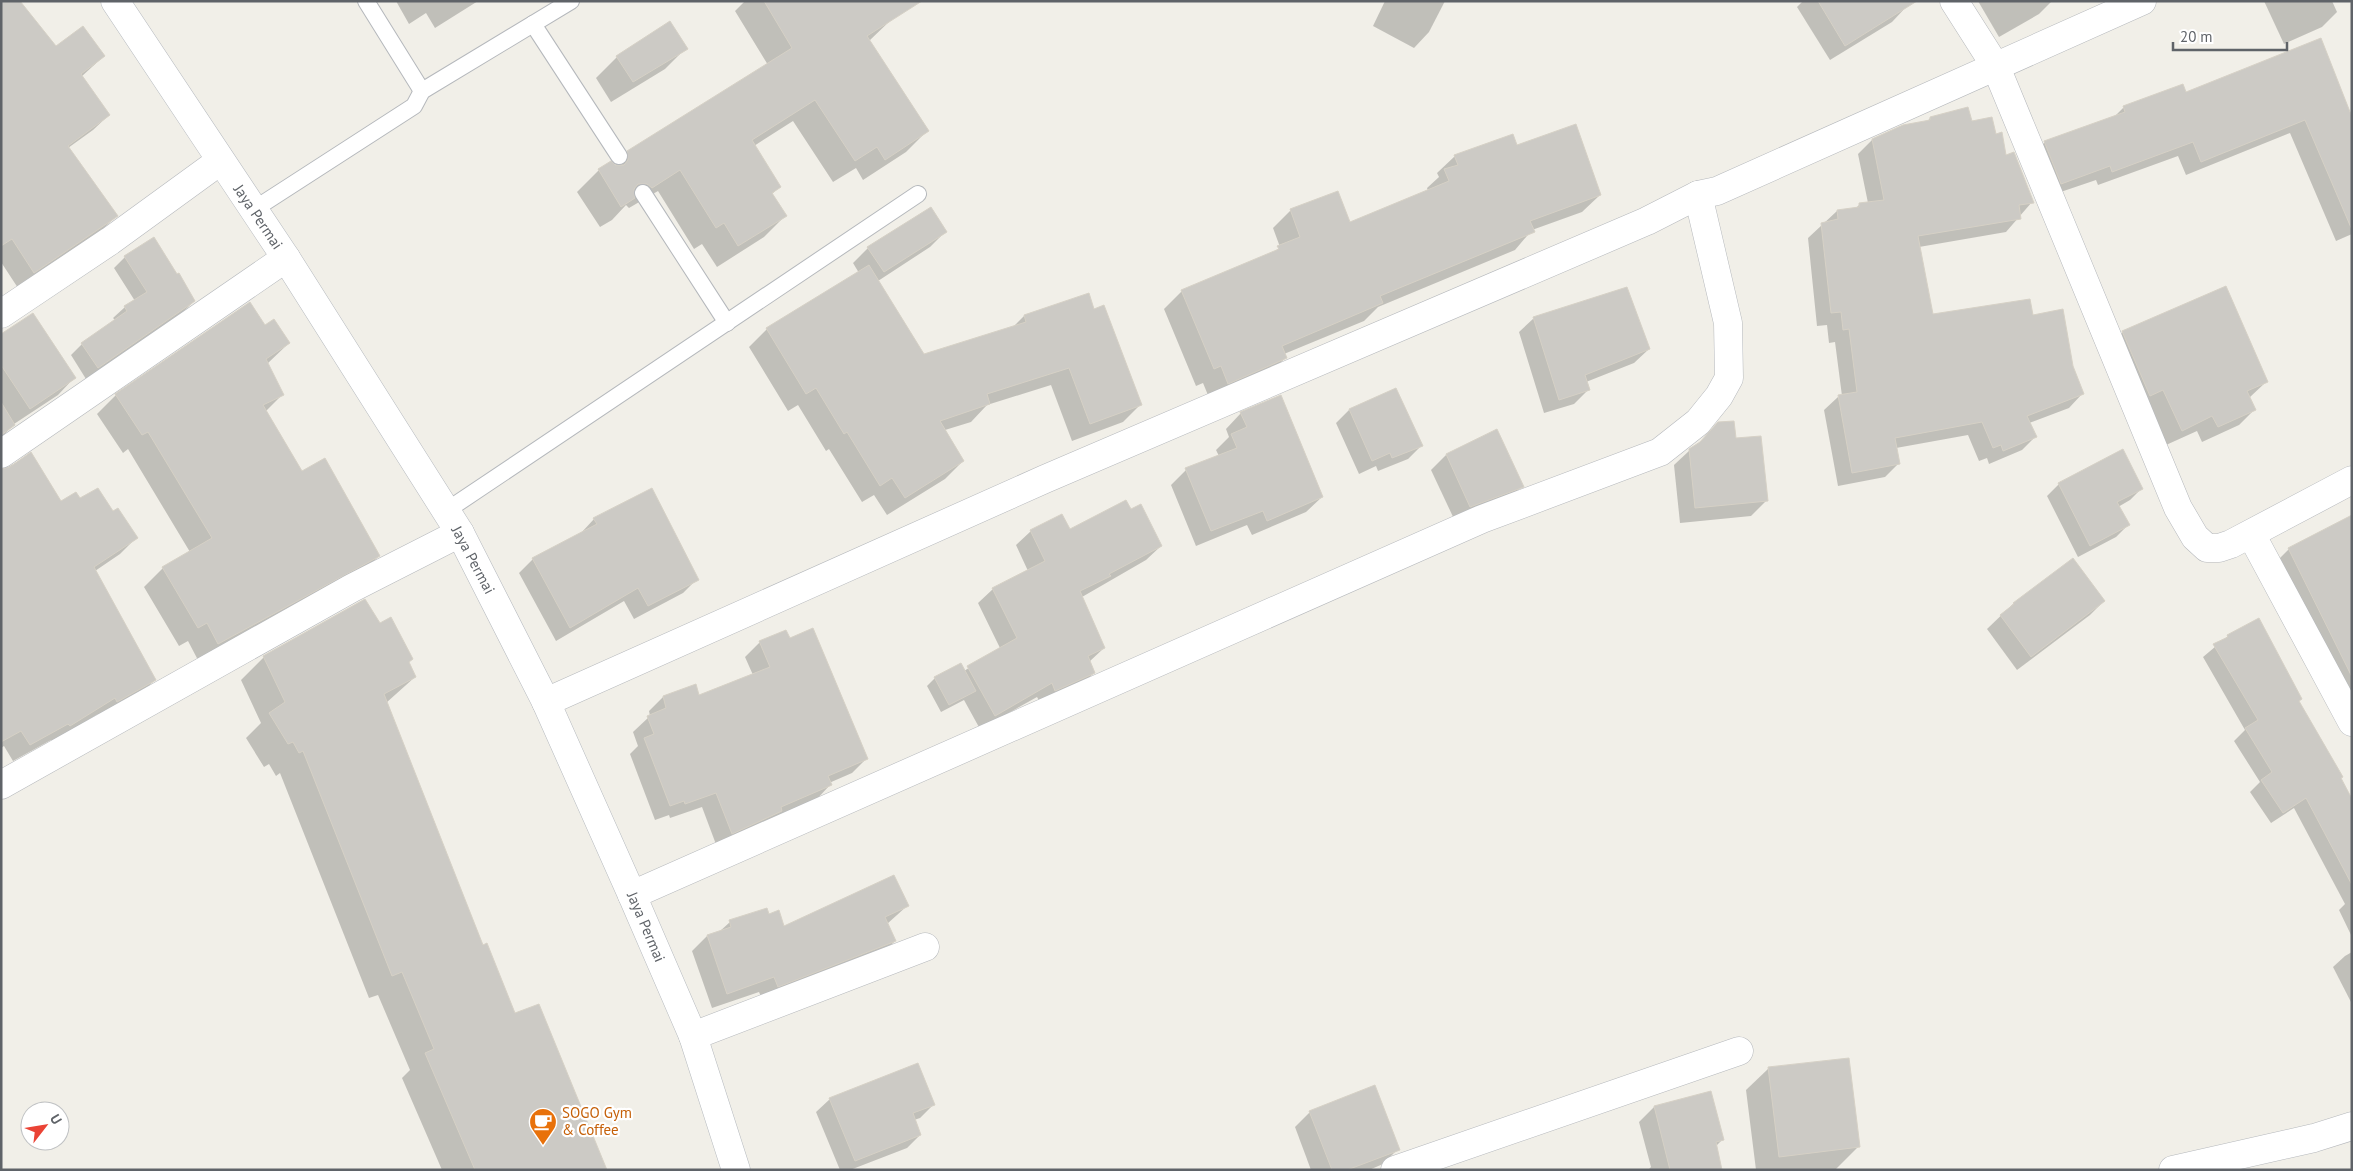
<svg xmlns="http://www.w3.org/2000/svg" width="2353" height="1171" font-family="'PT Sans',sans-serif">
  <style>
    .shadow { fill: #0003 }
    .building { fill: #cccac5; stroke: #d6d1c6 }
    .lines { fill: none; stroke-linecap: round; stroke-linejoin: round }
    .lane-casing { stroke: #b5b8bc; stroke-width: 18 }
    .street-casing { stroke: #b5b8bc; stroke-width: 29 }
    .secondary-casing { stroke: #b6babf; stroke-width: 29 }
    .lane { stroke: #fff; stroke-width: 16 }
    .street { stroke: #fff; stroke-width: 28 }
    .secondary { stroke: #fff; stroke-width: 28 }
    .labels { text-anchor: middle; stroke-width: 4.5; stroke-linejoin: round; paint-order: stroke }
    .street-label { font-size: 15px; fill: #5f6368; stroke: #fff }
    .food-label { font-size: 15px; fill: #c56008; stroke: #fff; text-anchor: start }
  </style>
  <rect width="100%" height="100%" fill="#f1efe8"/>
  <!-- shadow -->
  <g class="shadow">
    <polygon points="1,1 56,48 104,56 81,77 109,115 93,130 68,148 116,216 101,231 18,288 1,262"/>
    <polygon points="396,1 478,1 435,28 426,13 409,24"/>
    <polygon points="745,1 883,1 893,18 869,41 927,131 906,152 863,180 856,168 833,182 793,121 754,146 779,187 772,194 785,216 764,237 717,267 702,244 694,249 658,191 629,208 626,205 612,220 600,227 577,192 599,170 614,166 628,152 768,65 735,11"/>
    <polygon points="1385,1 1445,1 1429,32 1414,48 1373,26"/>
    <polygon points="1803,1 1904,1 1907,6 1892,22 1830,60 1797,7"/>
    <polygon points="1978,1 2052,1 2039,14 1999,37"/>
    <polygon points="2264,1 2332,1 2337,12 2322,27 2284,44"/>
    <polygon points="686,48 665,69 611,102 596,78 617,57"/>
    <polygon points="2185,94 2352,125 2352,234 2336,241 2290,133 2186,175 2178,156 2098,185 2096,180 2046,197 2030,157 2044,143 2113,118 2124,107"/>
    <polygon points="1930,118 1971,122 1995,135 2005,157 2032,202 2006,232 1919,247 1932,315 2032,316 2072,367 2082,394 2069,408 2029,423 2036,436 2022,450 1989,464 1987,458 1979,461 1968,435 1896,448 1899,463 1885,477 1838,486 1824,410 1838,397 1842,396 1835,342 1829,343 1827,325 1817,326 1808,238 1837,211 1855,209 1859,205 1868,203 1858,154 1872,140 1927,122"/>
    <polygon points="1516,146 1600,195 1582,212 1532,230 1515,250 1378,307 1364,321 1284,354 1285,358 1268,376 1210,400 1203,383 1196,386 1164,309 1182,291 1272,254 1280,247 1273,228 1291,210 1349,224 1428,191 1427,188 1439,177 1437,173 1455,156"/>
    <polygon points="945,232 930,247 878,281 923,355 1013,327 1024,316 1088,295 1093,310 1140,405 1123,422 1072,441 1051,385 987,405 971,422 945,430 963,461 945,479 887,515 874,495 862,502 829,449 826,451 798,405 788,411 749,347 767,329 859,273 853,263 868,248"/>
    <polygon points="125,257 194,301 183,312 86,379 71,355 82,344 115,320 113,318 125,307 135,301 114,268"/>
    <polygon points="1534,318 1649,349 1634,363 1586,382 1588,390 1574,404 1544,413 1519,332"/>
    <polygon points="265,327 289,343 267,364 282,395 265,412 301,472 379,556 360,575 199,662 188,641 179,646 144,587 163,568 190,552 128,449 123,453 97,414 116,395"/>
    <polygon points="2123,332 2266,382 2249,398 2254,410 2239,425 2202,442 2197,431 2166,445 2108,347"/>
    <polygon points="1,336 74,378 58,395 14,424 1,438"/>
    <polygon points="1395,389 1421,446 1408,459 1378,471 1376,466 1359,474 1336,423 1349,410"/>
    <polygon points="1241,413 1322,497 1306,512 1252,535 1247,525 1196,546 1171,485 1186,470 1219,456 1216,450 1229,437 1226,429"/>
    <polygon points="1735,440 1766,501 1751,516 1680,523 1674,465 1690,450"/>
    <polygon points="31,454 61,503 80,500 113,513 137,537 120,554 95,571 155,680 138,696 100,718 98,714 52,742 51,740 13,761 4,746 1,748 1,471"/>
    <polygon points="1446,455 1522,486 1507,501 1455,521 1431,470"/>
    <polygon points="2059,484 2142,488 2130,500 2118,507 2128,525 2116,537 2078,557 2047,496"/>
    <polygon points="1130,511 1161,546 1146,560 1082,597 1104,648 1089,662 1094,673 1079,687 1041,704 1037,697 980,729 964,700 941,712 927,686 935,678 964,671 1000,648 978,603 993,589 1028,571 1016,545 1031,531 1069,531"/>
    <polygon points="2352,517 2352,700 2275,563 2289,549"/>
    <polygon points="594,519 697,579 683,593 634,619 624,601 556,641 519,573 533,559 581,533"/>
    <polygon points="2073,560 2104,601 2090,615 2017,670 1987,629 2013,604"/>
    <polygon points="379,625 408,663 415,677 386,703 483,946 514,1015 606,1170 442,1170 402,1078 410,1070 378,995 369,998 280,773 276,776 269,764 264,767 246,738 261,723 241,680 264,657"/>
    <polygon points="2228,636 2298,701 2325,746 2352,802 2352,937 2339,910 2345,904 2294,808 2271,823 2250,792 2260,782 2234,741 2245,730 2203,657"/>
    <polygon points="760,642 866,759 852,773 829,783 830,785 816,800 717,847 702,807 670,818 669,815 655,820 630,754 638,746 633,732 650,716 649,711 663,697 698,697 753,675 745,657"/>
    <polygon points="907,906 887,924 895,941 880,956 763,1001 759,992 712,1008 692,951 707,936 719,932 730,922 768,915 784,928"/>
    <polygon points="2352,952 2352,1004 2333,967 2345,956"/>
    <polygon points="1769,1068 1858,1147 1836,1169 1756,1170 1746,1090"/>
    <polygon points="1710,1093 1722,1140 1716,1146 1721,1170 1648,1170 1651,1167 1639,1122 1654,1107"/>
    <polygon points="830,1099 933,1105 920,1118 914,1120 920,1135 907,1148 850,1170 840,1170 816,1112"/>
    <polygon points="1310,1112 1398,1149 1383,1164 1369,1170 1311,1170 1295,1127"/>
  </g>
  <!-- building -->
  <g class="building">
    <polygon points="1,1 20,1 56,46 83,26 105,56 81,74 110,115 68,146 118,216 34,273 12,239 1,246"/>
    <polygon points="764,1 922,1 867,36 929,131 885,160 877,147 855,161 815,100 752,140 781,187 772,193 787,216 738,246 724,223 716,228 680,170 652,188 647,184 638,184 634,189 635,198 621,207 598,169 611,161 615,165 624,165 628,160 627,151 792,48"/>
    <polygon points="1818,1 1917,1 1845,46"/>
    <polygon points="670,21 688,49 633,82 616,56"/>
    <polygon points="2321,38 2352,117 2352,230 2305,120 2201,162 2193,142 2112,172 2110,166 2061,184 2044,141 2125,112 2123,106 2183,84 2186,92"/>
    <polygon points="1968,107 1972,121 1992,117 1996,134 2002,132 2006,155 2014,152 2034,203 2019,205 2021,219 1918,236 1933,314 2030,299 2033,315 2063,309 2073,366 2084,394 2027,416 2037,437 2003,451 2001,445 1993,448 1982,422 1895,438 1900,464 1852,473 1838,395 1857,392 1849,329 1843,330 1841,312 1831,313 1821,223 1838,219 1837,210 1859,207 1859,203 1884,200 1872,139 1903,125 1930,120 1930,117"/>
    <polygon points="1576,124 1601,195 1530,221 1535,232 1380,296 1383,303 1282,346 1287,358 1228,384 1221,366 1214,369 1181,290 1279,249 1277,246 1300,237 1290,209 1338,191 1350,222 1449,181 1444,169 1458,165 1454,155 1513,134 1517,145"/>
    <polygon points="931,207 947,232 884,272 867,247"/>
    <polygon points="154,237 177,274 179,273 195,301 98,368 81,343 127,311 124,306 147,292 124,256"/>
    <polygon points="869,265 924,354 1026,322 1024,315 1089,293 1094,309 1104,305 1142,405 1090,424 1069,368 987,394 990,404 940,421 964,461 905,498 892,478 880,486 847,432 844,434 816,388 806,394 766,328"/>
    <polygon points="2226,286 2268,382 2247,391 2256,410 2218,427 2212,416 2182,431 2163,390 2150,396 2122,331"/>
    <polygon points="1627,287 1650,349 1585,375 1590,390 1559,400 1533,317"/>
    <polygon points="250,302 265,325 274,319 290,343 266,359 284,395 263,405 302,471 325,458 380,556 218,644 207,623 198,628 162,567 212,538 148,432 142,435 115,394"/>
    <polygon points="33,313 76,378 30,409 1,365 1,334"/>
    <polygon points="1396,388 1423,446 1392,458 1390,453 1372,461 1349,409"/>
    <polygon points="1281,395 1323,497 1267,521 1263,511 1211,531 1185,468 1237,448 1231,434 1247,427 1240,412"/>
    <polygon points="1,402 15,425 1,435"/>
    <polygon points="1734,421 1736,438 1761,436 1768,501 1695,508 1689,449 1700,442 1718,422"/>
    <polygon points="1497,429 1524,487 1470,507 1446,454"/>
    <polygon points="2123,449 2143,489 2117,502 2130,525 2090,546 2058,483"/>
    <polygon points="31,452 61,501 76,492 80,498 98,488 113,511 118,508 138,538 94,567 156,680 117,702 115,698 70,726 68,724 30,745 21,731 1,742 1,469 10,467"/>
    <polygon points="652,488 699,580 648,606 638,588 570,628 532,558 597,524 593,518"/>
    <polygon points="1126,500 1131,509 1141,504 1162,546 1109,574 1111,576 1080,591 1105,648 1088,656 1095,673 1055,691 1052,683 995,716 967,666 1017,638 992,588 1045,561 1030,530 1062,514 1070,529"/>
    <polygon points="2352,515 2352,677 2288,548"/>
    <polygon points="2073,558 2105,601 2031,657 2000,615 2014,604 2013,603"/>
    <polygon points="365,599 380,623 391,617 413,659 409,662 416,677 384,694 483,945 487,943 515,1013 539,1004 607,1170 475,1170 425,1053 434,1049 402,972 392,976 303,751 299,753 293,742 288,744 269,713 285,702 263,656"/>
    <polygon points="2259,618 2302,699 2299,701 2343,777 2341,778 2352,799 2352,885 2306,798 2283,813 2261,780 2272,772 2245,728 2258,720 2213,644 2228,637 2227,635"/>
    <polygon points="813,628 868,759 828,776 832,785 781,807 782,811 732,834 716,793 685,804 684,801 670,806 644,738 654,734 647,716 666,708 663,696 696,684 699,695 770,667 759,641 786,630 790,638"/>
    <polygon points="961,663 976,691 949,705 934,677"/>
    <polygon points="894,875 909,906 885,917 896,941 778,987 774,977 727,994 707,935 731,927 729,920 767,908 769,914 779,910 784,926"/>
    <polygon points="1849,1058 1860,1147 1779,1157 1768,1067"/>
    <polygon points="918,1063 935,1105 913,1113 921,1135 855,1161 829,1098"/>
    <polygon points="1375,1085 1400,1150 1347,1170 1332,1170 1309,1111"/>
    <polygon points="1711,1091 1724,1140 1716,1142 1722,1170 1670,1170 1654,1106"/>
  </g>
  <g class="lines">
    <defs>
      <g id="lane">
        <polyline points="366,1 422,91"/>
        <polyline points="533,24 619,156"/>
        <polyline points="643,193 727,323"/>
        <polyline points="253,210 414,106 422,91 571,1"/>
        <polyline points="446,511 918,194"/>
      </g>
      <g id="street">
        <polyline points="1954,1 1996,67 2178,508 2195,537 2207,548 2219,548 2231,544 2352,480"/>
        <polyline points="1,314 110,241 220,161"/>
        <polyline points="1,454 286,258"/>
        <polyline points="2251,534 2352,722"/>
        <polyline points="546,702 1045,479 1647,221 1698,195 1717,191 2142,1"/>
        <polyline points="1,785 352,588 460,533"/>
        <polyline points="632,895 1482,519 1660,452 1698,422 1719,396 1729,378 1728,323 1698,195"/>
        <polyline points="693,1036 925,947"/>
        <polyline points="1395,1170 1739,1051"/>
        <polyline points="2173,1170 2314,1138 2352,1126"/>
      </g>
      <polyline id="secondary" points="115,1 286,258 460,533 546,702 632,895 693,1036 736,1170"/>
    </defs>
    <!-- lane casing -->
    <use href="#lane" class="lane-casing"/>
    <!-- street casing -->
    <use href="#street" class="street-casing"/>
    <!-- secondary casing -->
    <use href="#secondary" class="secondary-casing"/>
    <!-- lane -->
    <use href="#lane" class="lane"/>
    <!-- street -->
    <use href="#street" class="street"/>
    <!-- secondary -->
    <use href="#secondary" class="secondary"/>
  </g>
  <!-- icons -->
  <defs>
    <symbol id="cafe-pin" viewBox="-11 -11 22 30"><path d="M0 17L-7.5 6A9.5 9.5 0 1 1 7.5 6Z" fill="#e8710a" stroke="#fff"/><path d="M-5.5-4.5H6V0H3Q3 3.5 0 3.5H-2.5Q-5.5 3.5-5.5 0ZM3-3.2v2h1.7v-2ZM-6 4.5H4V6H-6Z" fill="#fff"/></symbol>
  </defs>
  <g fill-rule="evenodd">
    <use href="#cafe-pin" x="527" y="1106" width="32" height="43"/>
  </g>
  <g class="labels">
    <!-- street labels -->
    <g class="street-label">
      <text transform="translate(258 217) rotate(56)" y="5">Jaya Permai</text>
      <text transform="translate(473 560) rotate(62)" y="5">Jaya Permai</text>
      <text transform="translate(646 927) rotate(67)" y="5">Jaya Permai</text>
    </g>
    <!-- food labels -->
    <g class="food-label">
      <text x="562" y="1118">SOGO Gym<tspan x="562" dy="17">&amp; Coffee</tspan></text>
    </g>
  </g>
  <!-- border -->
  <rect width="2353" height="1171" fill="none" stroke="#5f6368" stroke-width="5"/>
  <!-- north arrow -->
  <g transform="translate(45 1126) rotate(59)"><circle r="24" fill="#ffffff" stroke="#bfc1c3"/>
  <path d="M0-4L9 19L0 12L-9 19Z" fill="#ea4335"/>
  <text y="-8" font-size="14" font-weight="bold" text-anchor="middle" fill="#5f6368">U</text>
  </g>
  <!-- scale -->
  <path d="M2173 42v8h114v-8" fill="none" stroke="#5f6368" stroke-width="2.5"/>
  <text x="2180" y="42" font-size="15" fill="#5f6368" stroke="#ffffff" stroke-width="4" paint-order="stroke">20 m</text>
</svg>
